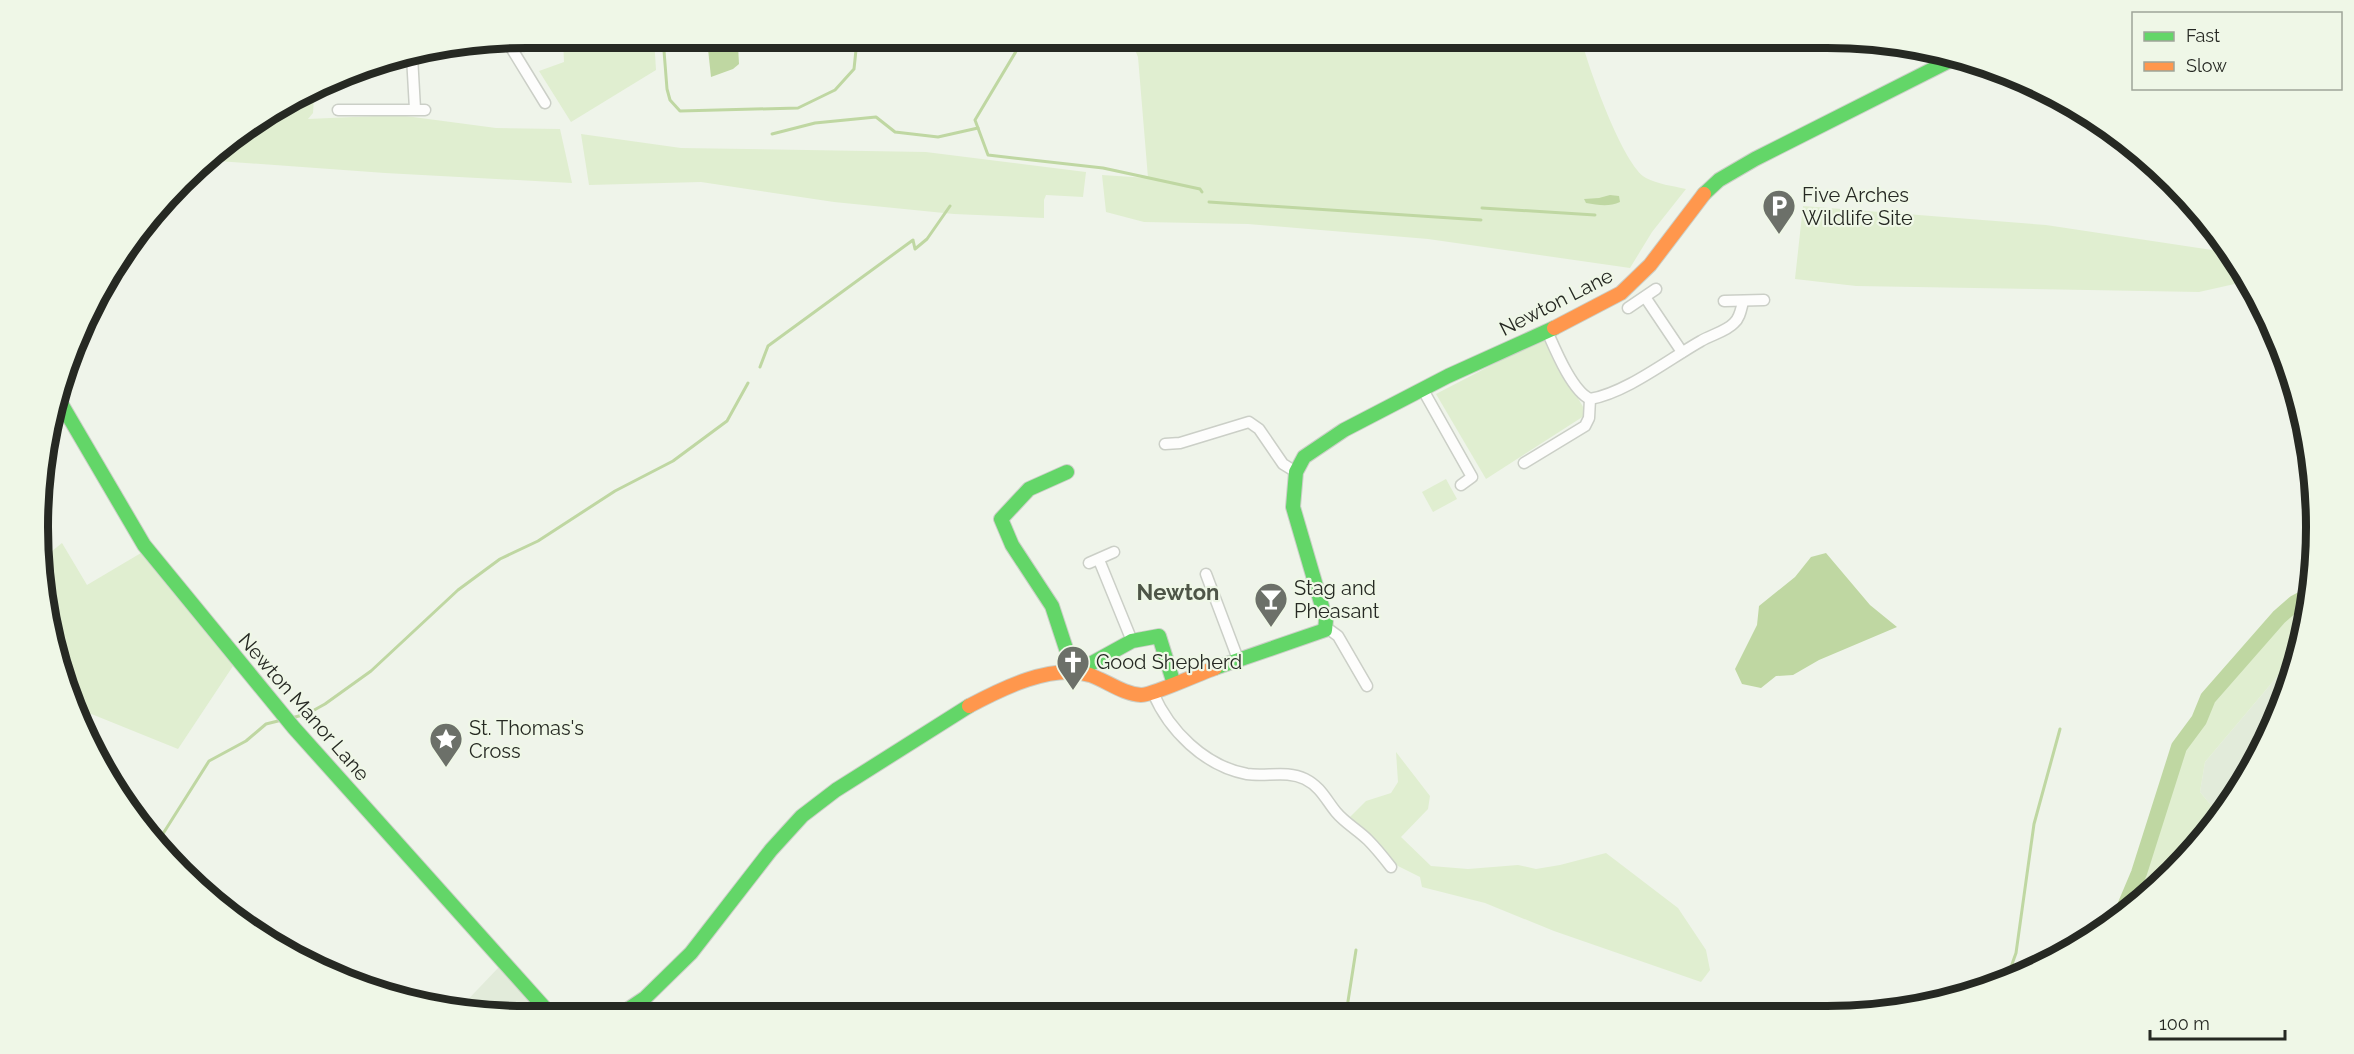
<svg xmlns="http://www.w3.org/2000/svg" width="2354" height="1054" font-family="Raleway,sans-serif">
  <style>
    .built { fill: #e2ebda }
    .green { fill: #e0eed0 }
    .water { fill: #bfd7a2 }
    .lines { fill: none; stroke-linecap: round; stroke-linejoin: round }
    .stream { stroke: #bfd7a2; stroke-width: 3 }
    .river { stroke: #bfd7a2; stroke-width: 16 }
    .street-casing { stroke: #cbcfc7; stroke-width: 13 }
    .fast-casing { stroke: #cbcfc7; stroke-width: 16 }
    .slow-casing { stroke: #cbcfc7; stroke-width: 16 }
    .street { stroke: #fdfdfc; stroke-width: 10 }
    .fast { stroke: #63d668; stroke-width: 14 }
    .slow { stroke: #ff974d; stroke-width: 14 }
    .labels { text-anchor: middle; stroke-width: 4.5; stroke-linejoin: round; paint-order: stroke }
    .poi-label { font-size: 20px; fill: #262923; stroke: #eff7e7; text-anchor: start }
    .street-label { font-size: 20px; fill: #262923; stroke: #eff7e7 }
    .quarter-label { font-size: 22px; font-weight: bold; fill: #4e5547; stroke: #eff7e7 }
    .rim { fill: none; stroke: #262923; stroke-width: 8 }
  </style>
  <rect width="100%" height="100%" fill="#eff4ea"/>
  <!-- built -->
  <g class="built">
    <polygon points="2298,652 2279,714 2220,816 2200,792 2205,762"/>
    <polygon points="499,967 545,1016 458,1010"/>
  </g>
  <!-- green -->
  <g class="green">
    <polygon points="563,38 654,38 656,70 571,122 539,71 564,62"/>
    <path d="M1130 38H1581C1587 64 1623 166 1646 178 1657 184 1673 186 1686 189L1652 232 1630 268 1428 239 1248 224 1144 222 1106 212 1102 175 1148 178 1138 57Z"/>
    <polygon points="308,92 307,97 314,97 313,113 308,119 398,115 496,128 560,129 572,183 385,173 204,160 282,103"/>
    <polygon points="581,134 681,148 926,152 1086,172 1083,197 1046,195 1044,200 1044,218 954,214 834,202 701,182 589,185"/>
    <polygon points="1803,206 2046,225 2232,253 2248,281 2199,292 1856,286 1795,279"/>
    <polygon points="1544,338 1587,414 1486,479 1436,394"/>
    <polygon points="1446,479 1457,499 1433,512 1422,492"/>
    <polygon points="62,543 87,585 141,553 233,666 178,749 79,709 47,622 41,560"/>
    <polygon points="2310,595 2307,622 2298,652 2205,762 2200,792 2220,816 2216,825 2120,918 2139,873 2179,747 2199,720 2208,698 2295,603"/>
    <polygon points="1396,752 1430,796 1428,809 1401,837 1431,866 1468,869 1518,865 1536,869 1560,865 1606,853 1678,908 1706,950 1710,970 1701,982 1554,931 1485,903 1422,887 1420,877 1398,866 1349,818 1366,801 1391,793 1398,782"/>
  </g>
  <!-- water -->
  <g class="water">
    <polygon points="714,38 733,38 738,45 739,64 733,69 711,77 708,49 711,39"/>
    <path d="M1610 195 1619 196 1620 202C1609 207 1598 205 1586 203L1584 199 1599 198Z"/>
    <polygon points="1826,553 1870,605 1897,627 1819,660 1793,675 1776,676 1761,688 1742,684 1735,669 1757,625 1759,606 1795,577 1811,557"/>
  </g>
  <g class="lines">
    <!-- stream -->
    <g class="stream">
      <polyline points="663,38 667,89 670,100 680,111 798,108 835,90 854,69 856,50"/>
      <polyline points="1024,38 975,120 988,155 1103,168 1200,189 1202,192"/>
      <polyline points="772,134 815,123 876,117 895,132 938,137 978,128"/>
      <polyline points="1209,202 1481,220"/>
      <polyline points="1482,208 1595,215"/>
      <polyline points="760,367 768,346 913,240 915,249 927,239 950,206"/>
      <polyline points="291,718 307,714 325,704 371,671 458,590 500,559 538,541 615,491 673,461 727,421 748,383"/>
      <polyline points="159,840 209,761 246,741 266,724 282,720"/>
      <polyline points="2006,981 2016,953 2034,824 2060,729"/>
      <polyline points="1346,1014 1356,950"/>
    </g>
    <!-- river -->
    <polyline class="river" points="2120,918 2139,873 2179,747 2199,720 2208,698 2279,617 2295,603 2310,595"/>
    <defs>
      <g id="street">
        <polyline points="507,41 545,103"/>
        <polyline points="412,56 415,109"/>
        <polyline points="338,110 425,110"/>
        <polyline points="1645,297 1682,352"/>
        <polyline points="1724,301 1764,300"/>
        <polyline points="1628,308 1656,289"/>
        <path d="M1547 331C1555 349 1572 391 1590 399"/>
        <polyline points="1423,390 1472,477 1461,485"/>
        <path d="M1590 399C1626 393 1669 359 1701 341 1711 335 1727 331 1734 323 1740 318 1741 309 1743 302"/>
        <polyline points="1165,444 1180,443 1249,422 1259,429 1283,464 1296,472"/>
        <polyline points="1524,463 1585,426 1589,418 1590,399"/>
        <polyline points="1099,560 1132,641"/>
        <polyline points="1089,563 1114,552"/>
        <polyline points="1206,574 1238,659"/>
        <polyline points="1327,628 1338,636 1367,686"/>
        <path d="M1153 693C1169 730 1204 766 1247 774 1266 777 1287 770 1305 779 1321 787 1326 800 1336 812 1345 823 1358 830 1368 840 1376 848 1384 858 1391 867"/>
      </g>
      <g id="fast">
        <polyline points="1704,194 1719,180 1755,159 1957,57"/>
        <polyline points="59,400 144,545 294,728 552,1016"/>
        <polyline points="1067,472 1029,489 1001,519 1012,545 1052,606 1074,673 1132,641 1159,636 1174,684"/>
        <polyline points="1215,668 1325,630 1326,620 1293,507 1296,472 1304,457 1344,430 1448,376 1554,328"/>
        <polyline points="618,1016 645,998 691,953 771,850 802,816 836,790 969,706"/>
      </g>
      <g id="slow">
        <polyline points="1554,328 1621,293 1650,265 1704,194"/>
        <path d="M969 706C1001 689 1052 663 1090 675 1107 681 1123 694 1141 695 1153 695 1200 673 1215 668"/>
      </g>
    </defs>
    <!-- street casing -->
    <use href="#street" class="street-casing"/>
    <!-- fast casing -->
    <use href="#fast" class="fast-casing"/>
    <!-- slow casing -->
    <use href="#slow" class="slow-casing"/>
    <!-- street -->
    <use href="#street" class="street"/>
    <!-- fast -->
    <use href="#fast" class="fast"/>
    <!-- slow -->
    <use href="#slow" class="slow"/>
  </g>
  <!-- icons -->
  <defs>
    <symbol id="parking-pin" viewBox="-11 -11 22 30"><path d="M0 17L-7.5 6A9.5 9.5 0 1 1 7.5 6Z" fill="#6c7069" stroke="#eff7e7"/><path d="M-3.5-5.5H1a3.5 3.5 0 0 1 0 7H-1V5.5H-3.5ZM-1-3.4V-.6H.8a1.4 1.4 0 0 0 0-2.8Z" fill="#fff"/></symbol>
    <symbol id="bar-pin" viewBox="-11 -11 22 30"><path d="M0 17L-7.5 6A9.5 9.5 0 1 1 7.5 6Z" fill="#6c7069" stroke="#eff7e7"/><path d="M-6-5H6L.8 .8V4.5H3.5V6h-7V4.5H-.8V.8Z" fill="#fff"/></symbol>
    <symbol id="church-pin" viewBox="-11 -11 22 30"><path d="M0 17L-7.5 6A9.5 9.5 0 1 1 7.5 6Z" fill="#6c7069" stroke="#eff7e7"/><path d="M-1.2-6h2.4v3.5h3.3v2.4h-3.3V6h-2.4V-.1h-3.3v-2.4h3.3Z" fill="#fff"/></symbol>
    <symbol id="sight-pin" viewBox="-11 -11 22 30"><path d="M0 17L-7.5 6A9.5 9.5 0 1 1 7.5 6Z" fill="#6c7069" stroke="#eff7e7"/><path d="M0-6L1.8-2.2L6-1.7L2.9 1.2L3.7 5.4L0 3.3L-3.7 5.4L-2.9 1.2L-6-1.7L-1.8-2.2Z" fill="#fff"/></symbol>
  </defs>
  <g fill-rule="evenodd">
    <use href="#parking-pin" x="1760" y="187" width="38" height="52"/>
    <use href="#bar-pin" x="1252" y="580" width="38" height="52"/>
    <use href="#church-pin" x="1054" y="643" width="38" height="52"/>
    <use href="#sight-pin" x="427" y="720" width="38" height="52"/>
  </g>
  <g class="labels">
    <!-- poi labels -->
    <g class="poi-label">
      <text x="1802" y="202">Five Arches<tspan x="1802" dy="23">Wildlife Site</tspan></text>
      <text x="1294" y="595">Stag and<tspan x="1294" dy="23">Pheasant</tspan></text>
      <text x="1096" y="669">Good Shepherd</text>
      <text x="469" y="735">St. Thomas's<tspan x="469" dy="23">Cross</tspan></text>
    </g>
    <!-- street labels -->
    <g class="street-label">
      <text transform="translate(1556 302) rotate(-27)" y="7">Newton Lane</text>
      <text transform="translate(304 707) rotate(49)" y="7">Newton Manor Lane</text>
    </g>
    <!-- quarter labels -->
    <g class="quarter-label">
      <text x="1178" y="600">Newton</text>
    </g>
  </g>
  <!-- crop -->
  <path d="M0 0H2354V1054H0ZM527 48H1827A479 479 0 0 1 2306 527V527A479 479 0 0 1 1827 1006H527A479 479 0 0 1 48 527V527A479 479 0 0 1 527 48Z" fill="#eff7e7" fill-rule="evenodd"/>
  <path class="rim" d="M527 48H1827A479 479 0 0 1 2306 527V527A479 479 0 0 1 1827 1006H527A479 479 0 0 1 48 527V527A479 479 0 0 1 527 48Z"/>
  <!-- legend -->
  <rect x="2132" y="12" width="210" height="78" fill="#eff7e7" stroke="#9fa599" stroke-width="1.5"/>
  <rect x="2144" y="32" width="30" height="9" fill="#63d668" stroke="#9fa599" stroke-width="1.5"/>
  <text x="2186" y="42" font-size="18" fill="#262923">Fast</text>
  <rect x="2144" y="62" width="30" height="9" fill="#ff974d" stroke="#9fa599" stroke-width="1.5"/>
  <text x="2186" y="72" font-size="18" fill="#262923">Slow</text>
  <!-- scale -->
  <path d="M2150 1030v9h135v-9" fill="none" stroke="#262923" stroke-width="3"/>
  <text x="2159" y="1030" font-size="18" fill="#262923" stroke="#eff7e7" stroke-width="4.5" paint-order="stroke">100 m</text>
</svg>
